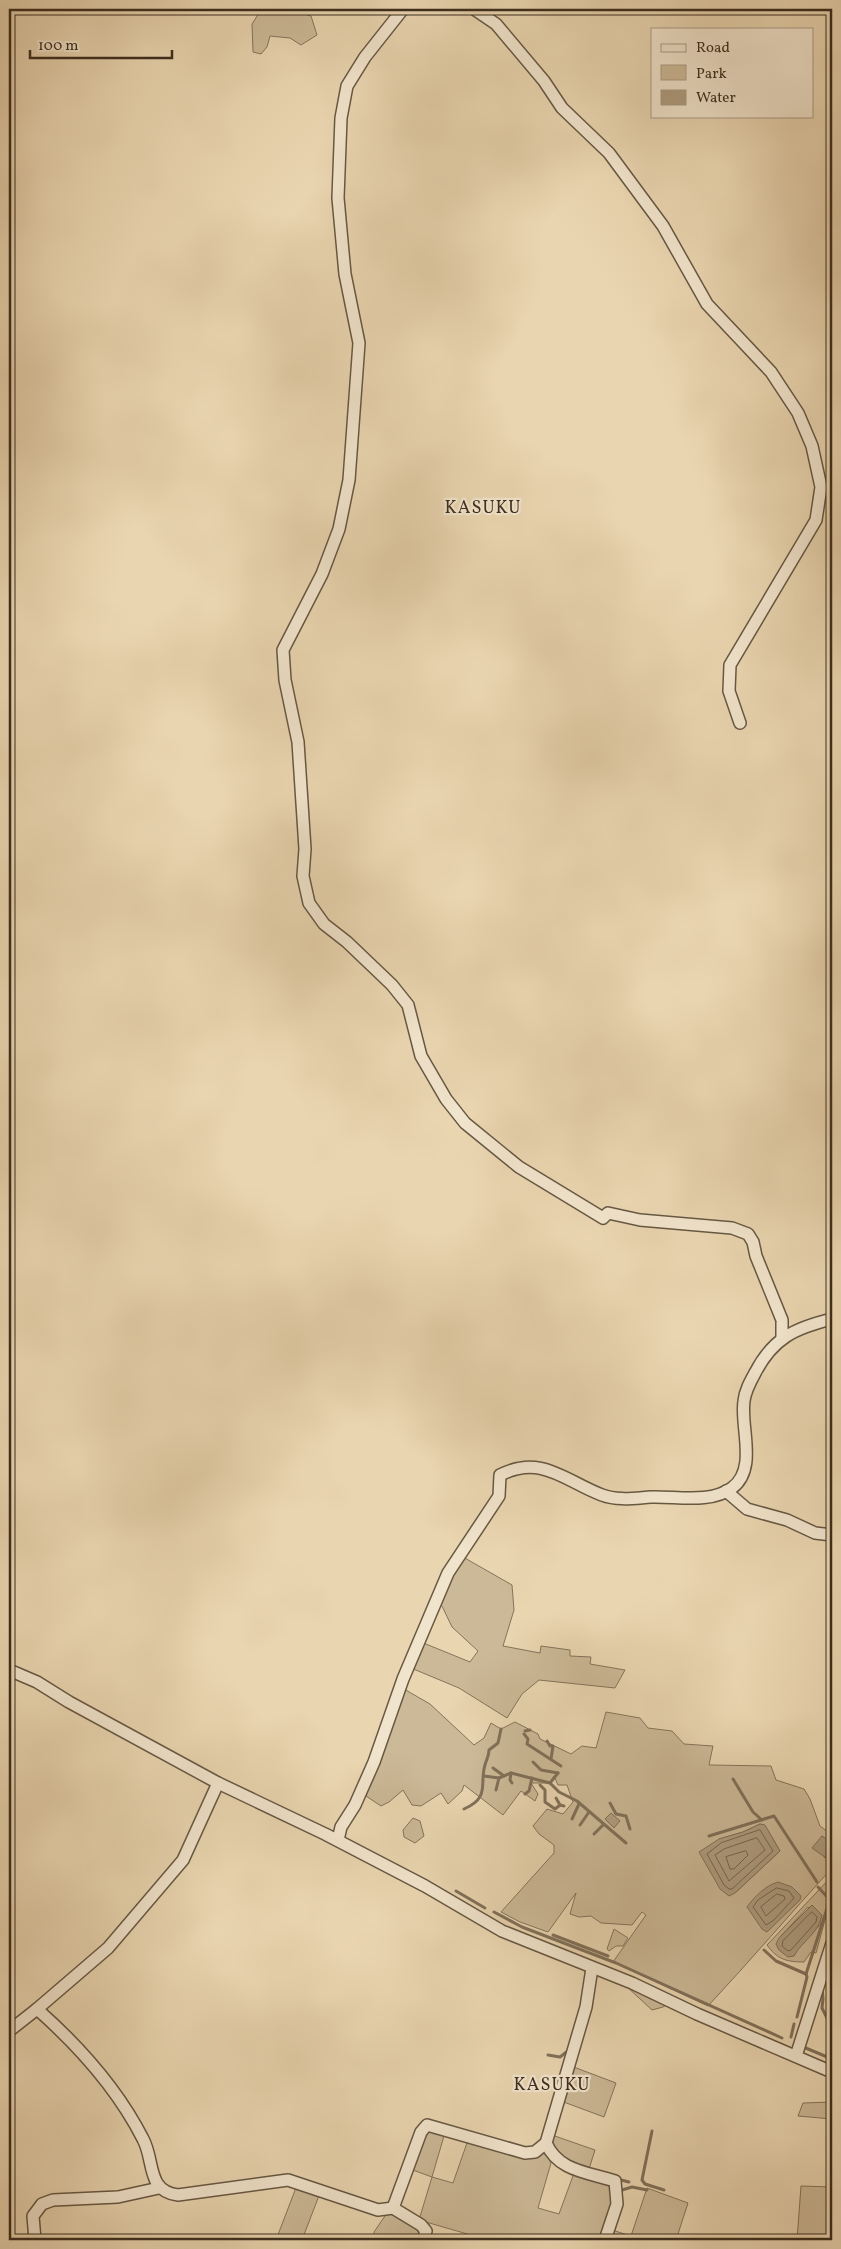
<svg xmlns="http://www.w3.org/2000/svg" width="841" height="2249" font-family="Vollkorn,serif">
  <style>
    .green { fill: #ccb997; stroke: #84745b; fill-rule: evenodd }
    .water { fill: #ae9c7f; stroke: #807059 }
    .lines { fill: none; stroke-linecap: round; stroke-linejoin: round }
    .shore { stroke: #75654f; stroke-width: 1 }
    .stream { stroke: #807059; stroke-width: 3 }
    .minor-casing { stroke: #675843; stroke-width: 14 }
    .minor { stroke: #f1e4cc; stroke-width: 11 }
    .labels { text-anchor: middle; stroke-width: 4.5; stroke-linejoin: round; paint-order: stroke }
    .quarter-label { font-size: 18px; letter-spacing: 1px; fill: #3c2e1f; stroke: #f1e4cc }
  </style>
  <rect width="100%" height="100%" fill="#e9d5b0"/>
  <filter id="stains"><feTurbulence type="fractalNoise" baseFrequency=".004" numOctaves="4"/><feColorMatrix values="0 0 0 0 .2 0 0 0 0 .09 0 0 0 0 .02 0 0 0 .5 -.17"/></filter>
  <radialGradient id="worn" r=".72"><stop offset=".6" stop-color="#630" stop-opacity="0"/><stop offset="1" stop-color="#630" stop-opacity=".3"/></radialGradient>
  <!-- green -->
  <g class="green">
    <polygon points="294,11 311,16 317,35 301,45 290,38 270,36 267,47 261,54 253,52 252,24 259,13"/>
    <polygon points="463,1557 512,1585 514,1610 503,1646 540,1653 541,1646 570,1650 570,1656 591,1657 590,1664 625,1670 615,1688 539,1680 522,1694 507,1718 459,1688 411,1668 421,1642 470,1662 478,1651 452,1627 442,1606 439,1604 450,1575"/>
    <path d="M404 1689 430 1704 474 1745 484 1738 491 1723 501 1729 515 1722 538 1734 540 1739 571 1754 582 1746 596 1748 606 1712 640 1718 648 1728 672 1731 684 1744 713 1746 709 1765 771 1766 776 1780 804 1789 810 1799 820 1826 832 1835V1843L822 1836 824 1857 829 1860 832 1856V1868C790 1914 750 1961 708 2006L613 1962 646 1915 642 1912 632 1925 601 1923 591 1916 579 1917 570 1914 576 1893 548 1932 520 1922 501 1912 554 1853V1845L539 1834 533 1826 547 1809 563 1814 573 1802 567 1785H558L554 1776 550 1783H531L538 1794 535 1801 521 1791 503 1815 464 1785 462 1791 448 1804 441 1793 421 1806 412 1805 403 1790 389 1802 381 1806 363 1794ZM760 1824 765 1826 780 1851 735 1893 719 1839 743 1832Z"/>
    <polygon points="413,1818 420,1821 424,1836 415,1843 404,1837 403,1830"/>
    <path d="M832 1876V1894L816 1953 811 1952 804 1962C786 1962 777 1959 767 1945ZM808 1907 821 1924 799 1946 794 1956 779 1938Z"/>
    <polygon points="614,1929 628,1938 623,1946 616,1946 609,1951 607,1949"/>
    <polygon points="625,1985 675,1999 663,2007 652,2010"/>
    <polygon points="571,2066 616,2083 604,2117 561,2101"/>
    <polygon points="832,2102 832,2119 798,2116 803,2103"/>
    <polygon points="430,2128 444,2136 432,2177 453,2183 468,2140 524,2157 544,2149 551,2163 538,2208 559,2214 574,2173 609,2184 613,2190 612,2205 601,2240 488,2240 419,2220 432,2177 410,2169 422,2134"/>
    <polygon points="552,2135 595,2150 589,2169 562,2161 550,2143"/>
    <polygon points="297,2185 320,2193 302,2240 276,2240"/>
    <polygon points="801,2186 832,2187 832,2240 797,2240"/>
    <polygon points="647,2188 688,2203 676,2240 609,2240 612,2230 631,2236"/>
    <polygon points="387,2213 394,2213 422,2232 420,2240 374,2240 374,2232"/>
  </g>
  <!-- water -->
  <g class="water">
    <polygon points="611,1813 620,1821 614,1828 605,1819"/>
    <polygon points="760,1824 765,1825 780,1851 735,1893 729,1896 720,1889 699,1852 719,1839 743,1832"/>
    <polygon points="822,1836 832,1843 832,1856 829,1860 812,1848"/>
    <path d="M778 1882 792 1887 801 1896 800 1900 767 1932 762 1929 747 1907C755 1896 765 1886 778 1882Z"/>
    <path d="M812 1905 822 1915C820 1932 802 1941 794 1956L788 1957 779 1950 776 1944 779 1938Z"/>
  </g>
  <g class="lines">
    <!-- shore -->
    <g class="shore">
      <polygon points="760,1830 773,1851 732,1889 729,1889 724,1885 707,1854 721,1843"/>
      <polygon points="757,1838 765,1850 729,1881 715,1855 724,1849"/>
      <polygon points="746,1851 748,1855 734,1869 730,1869 726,1857"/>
      <polygon points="777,1888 789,1891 794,1898 774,1920 766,1925 753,1907 758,1900"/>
      <polygon points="777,1894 784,1896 785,1899 766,1916 761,1907"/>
      <polygon points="812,1912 817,1917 816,1922 791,1950 788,1951 782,1946 783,1941"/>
    </g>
    <!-- stream -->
    <g class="stream">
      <polyline points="525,1731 530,1730"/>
      <polyline points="524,1734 528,1739 527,1744 561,1766"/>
      <polyline points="547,1741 550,1746 553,1746 551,1759"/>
      <polyline points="533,1762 541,1770 558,1773"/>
      <polyline points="493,1768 504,1776"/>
      <polyline points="511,1773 510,1780 512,1783"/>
      <polyline points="484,1776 499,1778 511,1773 550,1783 559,1792 577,1801 626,1843"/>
      <polyline points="733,1779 753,1812 762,1820"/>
      <polyline points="550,1783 558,1773"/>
      <polyline points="540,1785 545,1790 545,1802 555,1809 560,1805"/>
      <polyline points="496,1790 499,1778"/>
      <polyline points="525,1794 529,1791 532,1778"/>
      <polyline points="556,1798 560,1805 564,1806"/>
      <polyline points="610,1803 616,1814 626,1816 630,1829"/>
      <path d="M464 1809C491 1797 479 1784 485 1765 486 1760 489 1757 489 1750L498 1743 501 1729"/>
      <polyline points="572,1819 579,1804"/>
      <polyline points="580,1825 589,1812"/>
      <polyline points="594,1834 603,1825"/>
      <polyline points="709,1836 774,1816 817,1882"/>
      <polyline points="818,1887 830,1900"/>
      <polyline points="456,1891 485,1908"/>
      <polyline points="494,1912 522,1927 616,1963 782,2038"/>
      <polyline points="553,1935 608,1956"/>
      <polyline points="829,1941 832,1932"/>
      <polyline points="764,1950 776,1961 806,1974"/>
      <polyline points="822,1988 823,1999 822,2008 832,2028"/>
      <polyline points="797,2017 807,1977 806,1974 832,1893"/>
      <polyline points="791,2037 794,2024"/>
      <polyline points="801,2046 832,2059"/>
      <polyline points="548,2055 560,2057 569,2050"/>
      <polyline points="652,2131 642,2180 645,2184 664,2190"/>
      <polyline points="617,2179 629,2182"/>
      <polyline points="621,2195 622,2190 632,2187 647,2190"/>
    </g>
    <defs>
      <g id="minor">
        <polyline points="403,9 365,57 347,86 341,118 338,198 345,274 359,343 349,480 339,529 322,574 283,650 285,680 298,742 305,849 303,876 309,903 324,924 347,942 392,985 408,1005 421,1056 446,1099 465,1123 519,1167 603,1218 608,1213 640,1220 732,1228 748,1234 753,1242 756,1256 782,1320 782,1338"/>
        <polyline points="474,9 496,24 544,81 562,108 609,153 663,226 707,304 771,372 798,413 812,446 821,487 816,520 730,665 729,691 740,723"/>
        <polyline points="726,1491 747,1509 787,1520 815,1533 832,1535"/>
        <polyline points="9,1670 37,1682 69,1702 218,1783 325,1834 425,1886 502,1931 632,1983 697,2014 832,2072"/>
        <path d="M338 1840 341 1827 355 1805 374 1762 403 1679 448 1573 499 1496 500 1475C542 1454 565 1481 602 1495 618 1501 635 1498 651 1497 676 1496 710 1504 732 1488 758 1469 740 1427 744 1401 745 1391 750 1382 755 1373 773 1338 795 1328 832 1319"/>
        <path d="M37 2009C80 2047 117 2088 143 2139 155 2161 146 2191 178 2195L288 2180 378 2210 393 2208"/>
        <polyline points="9,2031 37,2009 108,1948 183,1860 218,1783"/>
        <polyline points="796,2056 832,1943"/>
        <path d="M546 2143C558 2171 587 2172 615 2181L617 2204 605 2240"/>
        <polyline points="35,2240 33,2216 42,2204 53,2200 118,2197 159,2188"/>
        <polyline points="423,2240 426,2231 421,2225 393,2208 421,2132 427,2125 525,2153 535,2152 546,2143 586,2007 592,1968"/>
      </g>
    </defs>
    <!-- minor casing -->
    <use href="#minor" class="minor-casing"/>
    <!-- minor -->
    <use href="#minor" class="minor"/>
  </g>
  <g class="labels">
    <!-- quarter labels -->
    <g class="quarter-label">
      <text x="483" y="513">KASUKU</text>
      <text x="552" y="2090">KASUKU</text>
    </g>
  </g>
  <!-- margin -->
  <rect width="841" height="2249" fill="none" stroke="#e9d5b0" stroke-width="30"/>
  <rect x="10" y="10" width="821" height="2229" fill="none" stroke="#3c2e1f" stroke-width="2.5"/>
  <rect x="15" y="15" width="811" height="2219" fill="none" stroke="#3c2e1f"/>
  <!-- legend -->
  <rect x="651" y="28" width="162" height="90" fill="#f1e4cc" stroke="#a99b87"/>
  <rect x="661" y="44" width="25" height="8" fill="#f1e4cc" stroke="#a99b87"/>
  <text x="696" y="52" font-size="15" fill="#3c2e1f">Road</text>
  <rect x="661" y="65" width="25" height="15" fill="#ccb997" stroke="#a99b87"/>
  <text x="696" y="78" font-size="15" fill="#3c2e1f">Park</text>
  <rect x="661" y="90" width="25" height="15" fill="#ae9c7f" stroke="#a99b87"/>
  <text x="696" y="102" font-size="15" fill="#3c2e1f">Water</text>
  <!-- scale -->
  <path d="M30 50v8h142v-8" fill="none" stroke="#3c2e1f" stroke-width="2.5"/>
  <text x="38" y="50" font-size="15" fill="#3c2e1f" stroke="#f1e4cc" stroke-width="4" paint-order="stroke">100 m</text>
  <rect width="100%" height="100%" filter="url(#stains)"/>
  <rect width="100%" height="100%" fill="url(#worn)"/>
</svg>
